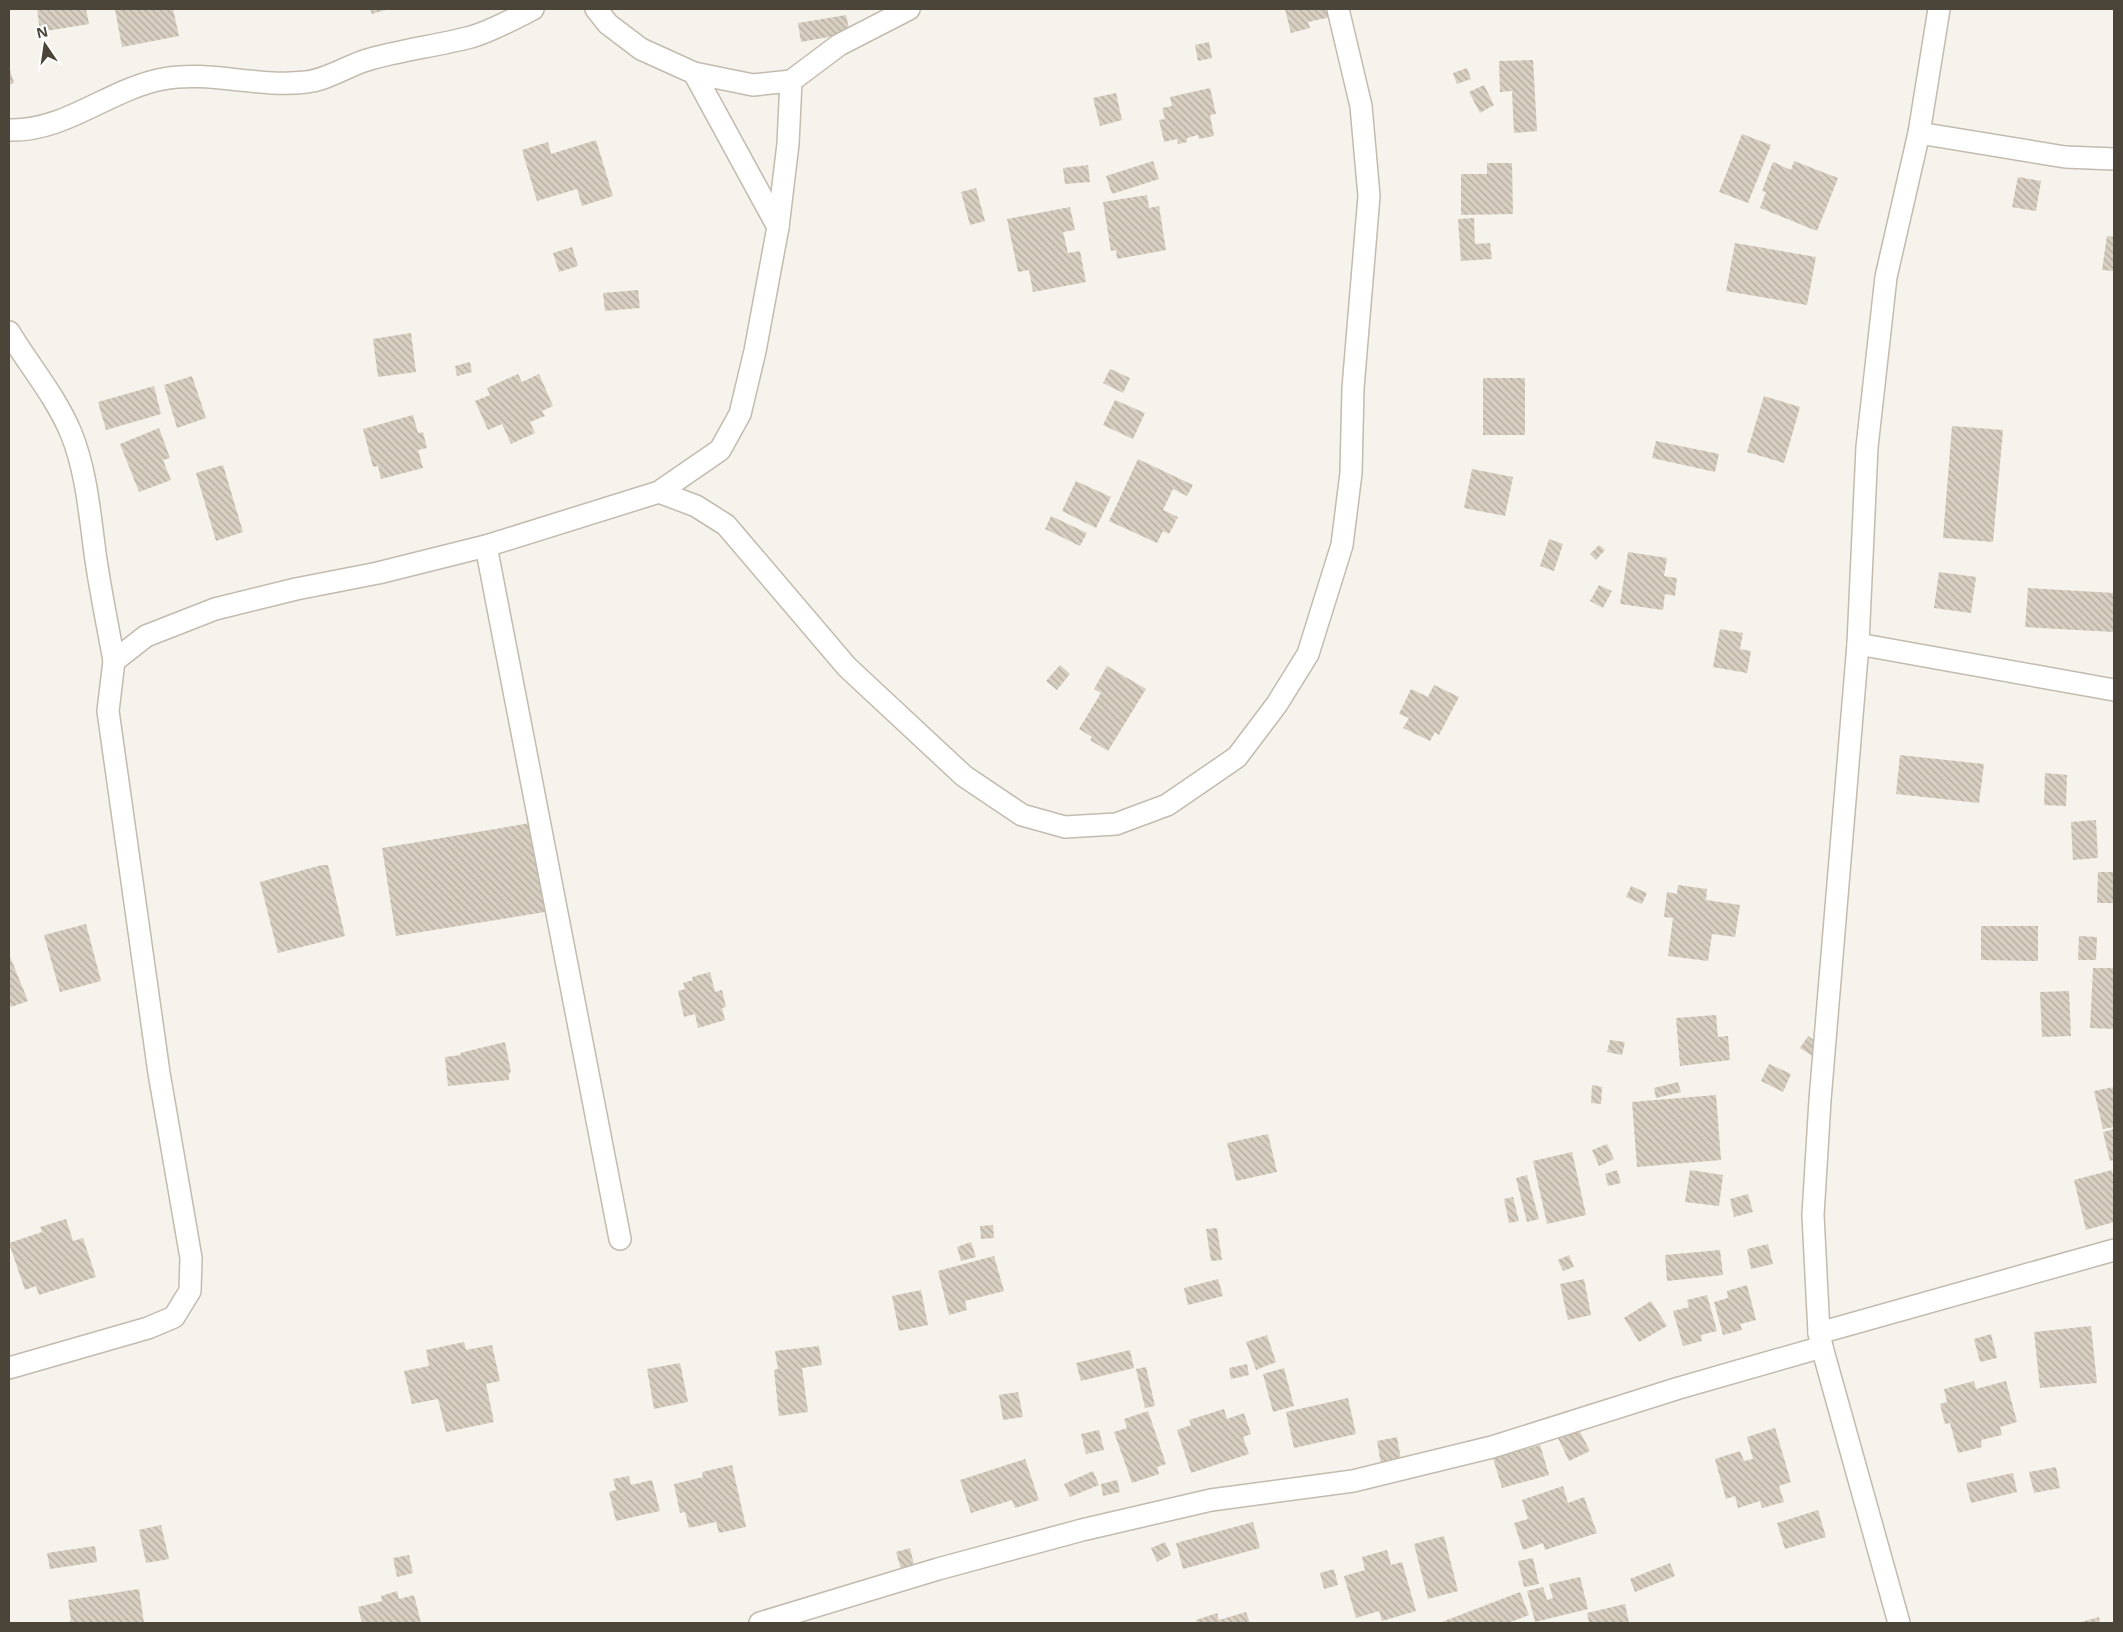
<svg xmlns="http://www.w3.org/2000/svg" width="2123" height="1632" font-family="'Open Sans',sans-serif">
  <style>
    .building { fill: url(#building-back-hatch) }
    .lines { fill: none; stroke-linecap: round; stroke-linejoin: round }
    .street-casing { stroke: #c2bbae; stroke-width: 24 }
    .street { stroke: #fff; stroke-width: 21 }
  </style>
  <defs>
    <pattern id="building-back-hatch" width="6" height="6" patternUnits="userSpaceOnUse" patternTransform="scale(1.25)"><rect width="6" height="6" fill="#d8cfc1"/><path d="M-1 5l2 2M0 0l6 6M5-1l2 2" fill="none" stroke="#b1aa9e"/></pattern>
  </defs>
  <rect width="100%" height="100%" fill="#f6f3ec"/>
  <!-- building -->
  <g class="building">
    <polygon points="37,9 86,9 89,24 40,32"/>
    <polygon points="115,9 173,9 179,36 122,47"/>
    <polygon points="370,9 389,9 372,14"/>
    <polygon points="1285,9 1329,9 1331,17 1308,22 1310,28 1291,33"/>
    <polygon points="846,15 850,33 801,42 798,23"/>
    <polygon points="1209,42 1212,58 1198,61 1195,45"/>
    <polygon points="1533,60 1537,131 1514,133 1512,91 1500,92 1499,61"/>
    <polygon points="1467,68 1471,79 1457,84 1453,73"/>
    <polygon points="10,70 14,83 9,85 9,71"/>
    <polygon points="1484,85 1494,105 1480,113 1469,92"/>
    <polygon points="1210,88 1216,114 1210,115 1214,136 1199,139 1198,135 1187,138 1187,142 1178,144 1177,139 1164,142 1159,120 1165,119 1162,108 1172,106 1170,97"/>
    <polygon points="1116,93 1122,120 1100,126 1093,98"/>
    <polygon points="1742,134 1771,145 1748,203 1719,192"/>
    <polygon points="596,140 613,196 582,206 577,189 537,201 522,150 548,142 551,154"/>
    <polygon points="1153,161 1159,179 1112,194 1106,176"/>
    <polygon points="1794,161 1838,178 1817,231 1760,208 1766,192 1762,191 1773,162 1791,170"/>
    <polygon points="1487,163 1512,163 1513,214 1461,215 1461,174 1487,174"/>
    <polygon points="1088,165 1090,182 1065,184 1063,168"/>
    <polygon points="2018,177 2041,181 2036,211 2012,207"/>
    <polygon points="976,188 985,221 970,225 961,192"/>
    <polygon points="1147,195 1149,208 1159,206 1166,250 1117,259 1116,250 1111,251 1103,202"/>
    <polygon points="1070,207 1075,230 1063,232 1068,253 1080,251 1086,282 1033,292 1029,270 1018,272 1007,219"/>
    <polygon points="1474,218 1475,244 1490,243 1492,259 1461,261 1458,219"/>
    <polygon points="2107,236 2114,237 2114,271 2102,270"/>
    <polygon points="1735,243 1816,257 1807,305 1726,291"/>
    <polygon points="572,247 578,266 559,272 553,253"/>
    <polygon points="638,290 640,308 605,311 603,293"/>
    <polygon points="411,333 416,372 378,377 373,339"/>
    <polygon points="470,362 472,372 457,376 455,366"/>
    <polygon points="1110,369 1130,378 1123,393 1103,383"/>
    <polygon points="518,374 522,382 539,374 553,406 542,411 545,416 530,422 535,433 511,444 502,424 488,430 475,401 490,395 487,388"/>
    <polygon points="192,376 206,418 177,428 164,385"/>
    <rect x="1483" y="378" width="42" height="57"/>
    <polygon points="154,386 161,414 106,430 98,402"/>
    <polygon points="1764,396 1800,407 1784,463 1747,452"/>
    <polygon points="1115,400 1145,413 1133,439 1103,425"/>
    <polygon points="413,415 418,433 423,432 427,448 418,450 423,468 381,479 378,466 373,467 363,429"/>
    <polygon points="1952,426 2003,430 1993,542 1943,538"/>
    <polygon points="159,428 170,458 163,460 171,480 139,492 120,444"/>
    <polygon points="1656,441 1719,454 1715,472 1652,458"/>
    <polygon points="1138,459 1193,485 1187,496 1173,489 1163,510 1178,517 1169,534 1163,531 1157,543 1109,521"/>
    <polygon points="223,465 243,532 216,541 196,473"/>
    <polygon points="1472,469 1513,477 1505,516 1464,508"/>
    <polygon points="1076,481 1111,497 1096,528 1062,511"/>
    <polygon points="1051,516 1087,533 1080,546 1045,529"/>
    <polygon points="1549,539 1563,544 1554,571 1540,566"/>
    <polygon points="1599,545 1605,550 1596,560 1590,554"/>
    <polygon points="1628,552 1667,558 1664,576 1677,578 1675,596 1665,594 1663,610 1620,604"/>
    <polygon points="1939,572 1976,577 1971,613 1934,608"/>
    <polygon points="1599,585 1612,591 1603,608 1590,601"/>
    <polygon points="2028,588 2114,593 2114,632 2025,627"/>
    <polygon points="1720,629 1743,633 1740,649 1751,651 1747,673 1713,667"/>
    <polygon points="1060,665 1070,674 1057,690 1046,681"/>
    <polygon points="1107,666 1146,689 1108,751 1090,740 1092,737 1079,729 1101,693 1094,689"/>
    <polygon points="1434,685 1459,697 1439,735 1435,732 1430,741 1403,728 1409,718 1399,714 1411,689 1428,697"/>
    <polygon points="1900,755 1984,764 1979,803 1896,794"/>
    <polygon points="2045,773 2067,775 2066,806 2044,805"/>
    <polygon points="2096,820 2098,858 2073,860 2071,822"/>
    <polygon points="530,823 545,912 396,936 382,848"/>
    <polygon points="322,865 328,865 345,936 278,953 260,882"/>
    <polygon points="2098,872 2114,872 2114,903 2097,903"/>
    <polygon points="1678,885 1707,889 1706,900 1740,905 1735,937 1712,934 1708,961 1668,956 1673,918 1664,917 1667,892 1677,894"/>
    <polygon points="1631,886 1647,893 1642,904 1626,897"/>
    <polygon points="86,924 101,981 60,992 44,935"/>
    <polygon points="1981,926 2038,926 2038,961 1981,960"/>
    <polygon points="2079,936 2097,937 2096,960 2078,960"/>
    <polygon points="9,954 28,1001 11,1007 9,1002"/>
    <polygon points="2093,968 2114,968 2114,1029 2090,1028"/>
    <polygon points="710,972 715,992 722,990 726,1007 722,1008 725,1020 698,1028 695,1014 684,1017 678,991 685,989 683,983 693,980 692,977"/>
    <polygon points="2069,991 2071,1036 2042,1037 2040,992"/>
    <polygon points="1716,1015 1718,1037 1728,1036 1730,1060 1680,1066 1676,1018"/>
    <polygon points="1808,1036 1825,1047 1817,1059 1800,1048"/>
    <polygon points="1610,1040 1625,1042 1622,1055 1607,1052"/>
    <polygon points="505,1042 511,1072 509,1073 509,1080 448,1086 445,1057 461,1055 460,1053"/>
    <polygon points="1769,1064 1791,1074 1783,1092 1761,1081"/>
    <polygon points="1678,1082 1681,1092 1656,1098 1654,1088"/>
    <polygon points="1592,1085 1602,1087 1601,1104 1591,1103"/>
    <polygon points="2114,1087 2114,1127 2103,1129 2094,1091"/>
    <polygon points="1716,1095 1721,1160 1637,1167 1632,1102"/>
    <polygon points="2114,1129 2114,1160 2110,1161 2103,1132"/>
    <polygon points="1268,1134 1277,1172 1236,1181 1227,1143"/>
    <polygon points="1607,1144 1614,1159 1599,1166 1592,1150"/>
    <polygon points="1572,1152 1586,1215 1547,1224 1533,1161"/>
    <polygon points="1617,1170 1621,1183 1608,1186 1605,1174"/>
    <polygon points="1690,1170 1723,1175 1719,1206 1685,1202"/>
    <polygon points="2112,1170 2114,1180 2114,1222 2086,1230 2074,1180"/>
    <polygon points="1527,1175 1539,1219 1527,1222 1516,1178"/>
    <polygon points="1748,1194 1753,1212 1734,1217 1730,1199"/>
    <polygon points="1513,1197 1519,1221 1509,1223 1504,1199"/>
    <polygon points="66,1219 73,1241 83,1238 96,1277 39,1295 36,1286 25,1290 9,1243 42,1232 40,1227"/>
    <polygon points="993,1225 994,1238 981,1239 980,1226"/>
    <polygon points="1217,1228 1222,1260 1211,1261 1206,1229"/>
    <polygon points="971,1242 976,1257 961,1261 957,1247"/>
    <polygon points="1768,1244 1773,1264 1751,1269 1747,1249"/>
    <polygon points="1720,1250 1723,1275 1667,1281 1665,1255"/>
    <polygon points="1569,1255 1574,1267 1563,1271 1558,1260"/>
    <polygon points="994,1256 1004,1291 965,1301 967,1310 949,1315 938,1271"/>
    <polygon points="1218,1279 1223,1296 1188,1305 1184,1288"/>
    <polygon points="1584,1279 1591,1315 1568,1320 1560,1284"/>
    <polygon points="1747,1285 1756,1320 1740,1324 1742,1330 1723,1335 1714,1302 1728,1298 1727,1291"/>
    <polygon points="921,1290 928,1325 899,1331 892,1296"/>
    <polygon points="1707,1295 1717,1331 1701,1335 1702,1341 1683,1346 1673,1311 1689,1307 1687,1300"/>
    <polygon points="1651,1301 1667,1326 1639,1342 1624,1318"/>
    <polygon points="2091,1326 2097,1383 2040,1388 2034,1332"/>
    <polygon points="1991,1334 1997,1358 1980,1362 1974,1339"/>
    <polygon points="1267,1335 1276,1362 1256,1370 1246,1342"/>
    <polygon points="464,1342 466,1350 492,1345 500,1381 486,1384 494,1422 446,1432 438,1399 412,1404 404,1371 429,1366 426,1350"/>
    <polygon points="819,1346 822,1365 802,1368 808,1412 779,1416 774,1370 778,1369 775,1351"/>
    <polygon points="1130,1350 1134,1368 1081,1381 1076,1363"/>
    <polygon points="680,1363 688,1402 654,1409 647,1369"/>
    <polygon points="1247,1364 1249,1375 1231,1379 1229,1368"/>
    <polygon points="1146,1367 1155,1406 1145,1408 1136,1369"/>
    <polygon points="1284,1368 1294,1406 1273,1412 1263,1374"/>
    <polygon points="1974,1381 1976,1389 2006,1381 2017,1422 2000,1427 2002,1435 1981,1440 1982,1447 1958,1453 1950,1423 1945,1424 1940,1404 1947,1402 1944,1389"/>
    <polygon points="1018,1392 1023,1417 1003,1420 999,1395"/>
    <polygon points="1348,1398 1356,1434 1294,1448 1286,1412"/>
    <polygon points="1224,1409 1227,1419 1244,1413 1251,1434 1243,1437 1249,1454 1191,1473 1177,1430 1191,1425 1189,1420"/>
    <polygon points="1148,1411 1166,1464 1157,1467 1159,1474 1132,1483 1114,1432 1127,1428 1124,1419"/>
    <polygon points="1578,1428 1590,1451 1569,1461 1558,1438"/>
    <polygon points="1775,1428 1791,1482 1779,1486 1784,1502 1762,1508 1760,1501 1738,1508 1735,1496 1726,1499 1715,1459 1740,1451 1744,1461 1753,1459 1747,1437"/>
    <polygon points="1099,1430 1104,1450 1086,1454 1081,1434"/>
    <polygon points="1397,1437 1401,1460 1381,1464 1377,1441"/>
    <polygon points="1540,1445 1549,1475 1502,1488 1493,1458"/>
    <polygon points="1025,1459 1039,1500 1015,1508 1012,1500 971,1513 960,1480"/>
    <polygon points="732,1465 746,1527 719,1533 716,1522 689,1528 685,1512 680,1513 674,1484 703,1477 702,1472"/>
    <polygon points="2056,1467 2060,1488 2034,1493 2029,1472"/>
    <polygon points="1093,1471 1099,1485 1070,1497 1064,1484"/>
    <polygon points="2013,1473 2017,1492 1971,1503 1966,1483"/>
    <polygon points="629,1476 631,1485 652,1480 660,1511 616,1521 609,1492 616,1490 613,1479"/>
    <polygon points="1117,1480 1120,1492 1103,1496 1101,1484"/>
    <polygon points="1563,1486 1568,1503 1584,1497 1597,1533 1545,1550 1543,1543 1523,1550 1514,1523 1528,1519 1522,1500"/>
    <polygon points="1818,1510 1826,1537 1785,1549 1777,1523"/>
    <polygon points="1253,1522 1260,1548 1183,1569 1176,1543"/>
    <polygon points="161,1525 169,1559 146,1563 139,1530"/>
    <polygon points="1444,1536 1458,1591 1428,1599 1414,1544"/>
    <polygon points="1165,1542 1171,1555 1157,1562 1151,1548"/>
    <polygon points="95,1546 97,1562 50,1569 47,1553"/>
    <polygon points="910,1548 915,1569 902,1572 896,1552"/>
    <polygon points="1387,1550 1391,1565 1402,1562 1416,1611 1382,1621 1379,1611 1356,1618 1344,1576 1365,1570 1362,1557"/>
    <polygon points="409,1555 413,1573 397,1577 393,1558"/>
    <polygon points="1533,1558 1539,1584 1524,1587 1518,1561"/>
    <polygon points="1670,1563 1675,1576 1635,1592 1630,1579"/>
    <polygon points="1334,1569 1338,1585 1324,1589 1320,1573"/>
    <polygon points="1580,1577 1588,1609 1535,1622 1527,1591 1543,1587 1547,1600 1553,1598 1549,1584"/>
    <polygon points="139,1589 144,1623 65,1623 71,1621 68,1600"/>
    <polygon points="397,1591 399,1599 414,1595 421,1623 362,1623 358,1607 382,1601 381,1596"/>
    <polygon points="1520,1592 1529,1615 1508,1623 1439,1623"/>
    <polygon points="1625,1604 1629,1623 1589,1623 1587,1613"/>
    <polygon points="1246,1612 1250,1623 1197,1623 1196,1620 1217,1613 1219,1620"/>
    <polygon points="2099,1617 2100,1623 2077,1623"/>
  </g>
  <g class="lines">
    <defs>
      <g id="street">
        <polyline points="596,9 608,24 641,49 694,73 753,85 791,81 839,45 909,9"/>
        <polyline points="694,73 778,227"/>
        <path d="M9 130C65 132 109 89 163 79 208 70 259 88 306 82 327 80 347 66 367 60 401 50 436 46 471 37 492 31 513 19 533 9"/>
        <polyline points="1919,133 2065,157 2114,159"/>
        <path d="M9 332C29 365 56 397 71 433 87 472 90 518 96 560 101 594 108 627 114 661"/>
        <polyline points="659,492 696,506 726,525 847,667 964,776 1022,815 1065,827 1116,824 1167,805 1237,757 1277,704 1308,654 1342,545 1351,473 1353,388 1369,196 1361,106 1338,9"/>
        <polyline points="486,546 620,1239"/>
        <polyline points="1858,644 2114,690"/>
        <polyline points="1819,1333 2114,1250"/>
        <polyline points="9,1368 148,1328 174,1317 190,1291 191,1258 159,1073 108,711 114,661 146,636 215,609 296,589 378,573 486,546 659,492 720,450 740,414 755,351 778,227 788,144 791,81"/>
        <polyline points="760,1623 938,1569 1082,1530 1211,1500 1353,1481 1492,1447 1679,1388 1822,1347"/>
        <polyline points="1899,1623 1822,1347 1819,1333 1813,1215 1820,1100 1858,644 1867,447 1886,277 1919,133 1939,9"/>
      </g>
    </defs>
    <!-- street casing -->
    <use href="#street" class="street-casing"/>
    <!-- street -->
    <use href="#street" class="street"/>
  </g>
  <!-- border -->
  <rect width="2123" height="1632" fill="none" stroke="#4b4439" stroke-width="20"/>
  <!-- north arrow -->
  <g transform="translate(45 45) rotate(347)" stroke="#ffffff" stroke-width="4" paint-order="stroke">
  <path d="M0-4L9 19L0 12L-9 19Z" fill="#4b4439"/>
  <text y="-8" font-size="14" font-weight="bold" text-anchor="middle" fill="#4b4439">N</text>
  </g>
</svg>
